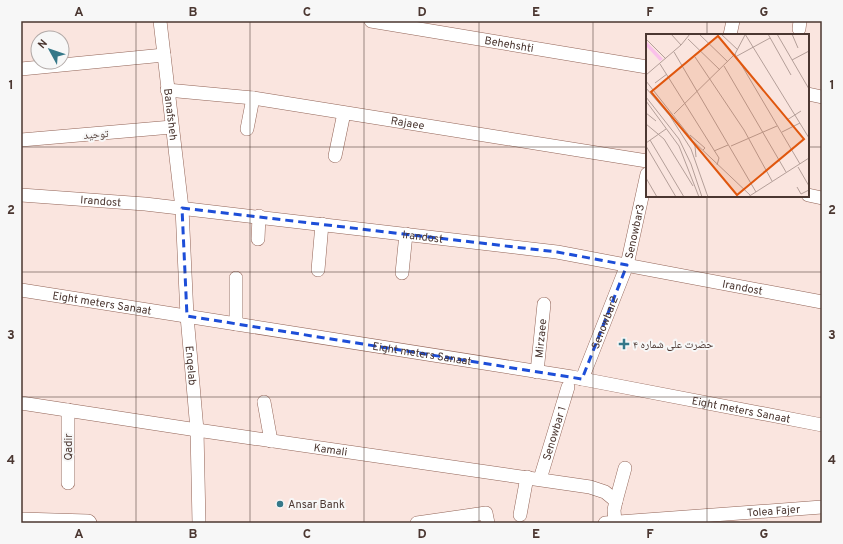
<svg xmlns="http://www.w3.org/2000/svg" width="843" height="544" font-family="Overpass,'Noto Naskh Arabic',sans-serif">
  <style>
    .lines { fill: none; stroke-linecap: round; stroke-linejoin: round }
    .minor-casing { stroke: #926457; stroke-width: 14 }
    .major-casing { stroke: #926457; stroke-width: 18 }
    .minor { stroke: #fff; stroke-width: 13 }
    .major { stroke: #fff; stroke-width: 17 }
    .marked { fill: none; stroke: #1d4ed8; stroke-width: 3; stroke-dasharray: 8 5; stroke-linejoin: round }
    .grid { fill: none; stroke: #4b3731; stroke-width: 1; stroke-opacity: 0.55 }
    .poi-dot { fill: #357889; stroke: #f7f7f7; stroke-width: 1.5 }
    .labels { text-anchor: middle; stroke-width: 4; stroke-linejoin: round; paint-order: stroke }
    .street-label { font-size: 11px; fill: #4b3731; stroke: #f7f7f7 }
    .poi-label { font-size: 11px; fill: #4b3731; stroke: #f7f7f7; text-anchor: start }
    .inset-road { fill: none; stroke: #b49f99; stroke-width: 1 }
    .view { fill: #e0570e; fill-opacity: 0.15; stroke: #e0570e; stroke-width: 2 }
    .inset-edge { fill: none; stroke: #4b3731; stroke-width: 2 }
    .neatline { fill: none; stroke: #4b3731; stroke-width: 1.5 }
    .grid-label { font-size: 13px; text-anchor: middle; font-weight: bold; fill: #4b3731 }
  </style>
  <rect width="100%" height="100%" fill="#fae5df"/>
  <g class="lines">
    <defs>
      <g id="minor">
        <path id="s1" d="M160 21 182 208 187 316 197 430 199 523"/>
        <path id="s2" d="M371 21 647 67"/>
        <polyline points="799,29 800,21"/>
        <polyline points="730,35 733,21"/>
        <polyline points="21,69 164,55"/>
        <path id="s3" d="M167 90 253 98 647 161"/>
        <polyline points="808,94 822,97"/>
        <polyline points="247,129 253,98"/>
        <polyline points="21,140 172,127"/>
        <polyline points="335,156 344,113"/>
        <path id="s4" d="M21 195 145 204 557 252 822 302"/>
        <polyline points="808,195 822,198"/>
        <polyline points="258,239 259,216"/>
        <polyline points="318,270 322,224"/>
        <polyline points="402,273 406,234"/>
        <path id="s5" d="M21 290 572 377 822 425"/>
        <polyline points="236,324 236,278"/>
        <path id="s6" d="M537 372 544 304"/>
        <path id="s7" d="M582 379 627 265 647 174"/>
        <polyline points="264,402 271,441"/>
        <path id="s8" d="M21 403 197 430 590 487 605 492 616 501 614 510 615 522"/>
        <path id="s9" d="M540 479 568 387"/>
        <polyline points="68,483 68,410"/>
        <polyline points="616,501 625,468"/>
        <polyline points="520,515 527,477"/>
        <polyline points="417,523 486,513 488,523"/>
        <path id="s10" d="M605 523 822 507"/>
      </g>
      <polyline id="major" points="21,521 88,523"/>
    </defs>
    <!-- minor casing -->
    <use href="#minor" class="minor-casing"/>
    <!-- major casing -->
    <use href="#major" class="major-casing"/>
    <!-- minor -->
    <use href="#minor" class="minor"/>
    <!-- major -->
    <use href="#major" class="major"/>
  </g>
  <!-- marked area -->
  <path class="marked" d="M182 208 557 252 627 265 582 379 187 316Z"/>
  <!-- grid -->
  <path class="grid" d="M136 21V523M250 21V523M364 21V523M479 21V523M593 21V523M707 21V35M21 147H647M808 147H822M707 196V523M21 272H822M21 397H822"/>
  <!-- markers -->
  <g class="poi-dot">
    <path d="M622 338h4v4h4v4h-4v4h-4v-4h-4v-4h4z"/>
    <circle cx="280" cy="504" r="4"/>
  </g>
  <g class="labels">
    <!-- street labels -->
    <g class="street-label">
      <text dy="4" stroke="none"><textPath href="#s2" startOffset="140">Behehshti</textPath></text>
      <text dy="4" stroke="none"><textPath href="#s1" startOffset="94">Banafsheh</textPath></text>
      <text dy="4" stroke="none"><textPath href="#s3" startOffset="243">Rajaee</textPath></text>
      <text transform="translate(96 134) rotate(-5)" y="4">توحید</text>
      <text dy="4" stroke="none"><textPath href="#s4" startOffset="80">Irandost</textPath></text>
      <text dy="4" stroke="none"><textPath href="#s7" startOffset="157">Senowbar3</textPath></text>
      <text dy="4" stroke="none"><textPath href="#s4" startOffset="404">Irandost</textPath></text>
      <text dy="4" stroke="none"><textPath href="#s4" startOffset="728">Irandost</textPath></text>
      <text dy="4" stroke="none"><textPath href="#s5" startOffset="82">Eight meters Sanaat</textPath></text>
      <text dy="4" stroke="none"><textPath href="#s7" startOffset="61">Senowbar2</textPath></text>
      <text dy="4" stroke="none"><textPath href="#s6" startOffset="34">Mirzaee</textPath></text>
      <text dy="4" stroke="none"><textPath href="#s5" startOffset="406">Eight meters Sanaat</textPath></text>
      <text dy="4" stroke="none"><textPath href="#s1" startOffset="346">Enqelab</textPath></text>
      <text dy="4" stroke="none"><textPath href="#s5" startOffset="730">Eight meters Sanaat</textPath></text>
      <text dy="4" stroke="none"><textPath href="#s9" startOffset="48">Senowbar 1</textPath></text>
      <text transform="translate(68 447) rotate(-90)" y="4">Qadir</text>
      <text dy="4" stroke="none"><textPath href="#s8" startOffset="313">Kamali</textPath></text>
      <text dy="4" stroke="none"><textPath href="#s10" startOffset="169">Tolea Fajer</textPath></text>
    </g>
    <!-- poi labels -->
    <g class="poi-label">
      <text x="633" y="348">حضرت علی شماره ۴</text>
      <text x="288" y="508">Ansar Bank</text>
    </g>
  </g>
  <!-- overview -->
  <g transform="translate(646 34)">
    <rect width="163" height="163" fill="#fae5df"/>
    <path d="M1 8 17 25 14 27 0 12Z" fill="#fac0ea"/>
    <path class="inset-road" d="M25 0 35 11M53 0 82 28M75 0 92 16M99 0 163 104M122 0 145 41M131 0 163 55M146 0 152 14M0 5 20 25M42 5 74 36M28 18 110 158M89 20 154 130M91 22 124 4M49 23 98 96 126 147M146 26 163 17M14 30 73 124 71 131M78 32 140 138M0 41 35 11 44 0M0 47 45 104 49 112 50 123M9 49 21 40M0 54 24 82 45 115 62 163M0 63 33 105 45 130 56 163M0 67 33 112 53 163M0 79 10 87M28 80 89 20 99 1M141 86 155 77M0 90 18 105 47 152M136 98 154 89M44 101 59 114 57 116M4 106 38 163M47 107 104 161M0 109 20 95M0 112 30 163M85 112 131 92M68 117 82 111M152 133 163 152M0 144 11 163M151 153 155 160 163 156M102 163 163 124"/>
    <path class="view" d="M72 2 158 105 91 161 5 58Z"/>
    <rect width="163" height="163" class="inset-edge"/>
  </g>
  <!-- border -->
  <rect width="843" height="544" fill="none" stroke="#f7f7f7" stroke-width="44"/>
  <!-- north arrow -->
  <g transform="translate(50 50) rotate(310)"><circle r="19" fill="#f7f7f7" stroke="#b2aaa8"/>
  <path d="M0-3L7 15L0 10L-7 15Z" fill="#357889"/>
  <text y="-6" font-size="11" font-weight="bold" text-anchor="middle" fill="#4b3731">N</text>
  </g>
  <rect x="22" y="22" width="799" height="500" class="neatline"/>
  <g class="grid-label">
    <text x="79" y="16">A</text>
    <text x="193" y="16">B</text>
    <text x="307" y="16">C</text>
    <text x="422" y="16">D</text>
    <text x="536" y="16">E</text>
    <text x="650" y="16">F</text>
    <text x="764" y="16">G</text>
    <text x="11" y="89">1</text>
    <text x="832" y="89">1</text>
    <text x="11" y="214">2</text>
    <text x="832" y="214">2</text>
    <text x="11" y="339">3</text>
    <text x="832" y="339">3</text>
    <text x="11" y="464">4</text>
    <text x="832" y="464">4</text>
    <text x="79" y="538">A</text>
    <text x="193" y="538">B</text>
    <text x="307" y="538">C</text>
    <text x="422" y="538">D</text>
    <text x="536" y="538">E</text>
    <text x="650" y="538">F</text>
    <text x="764" y="538">G</text>
  </g>
</svg>
